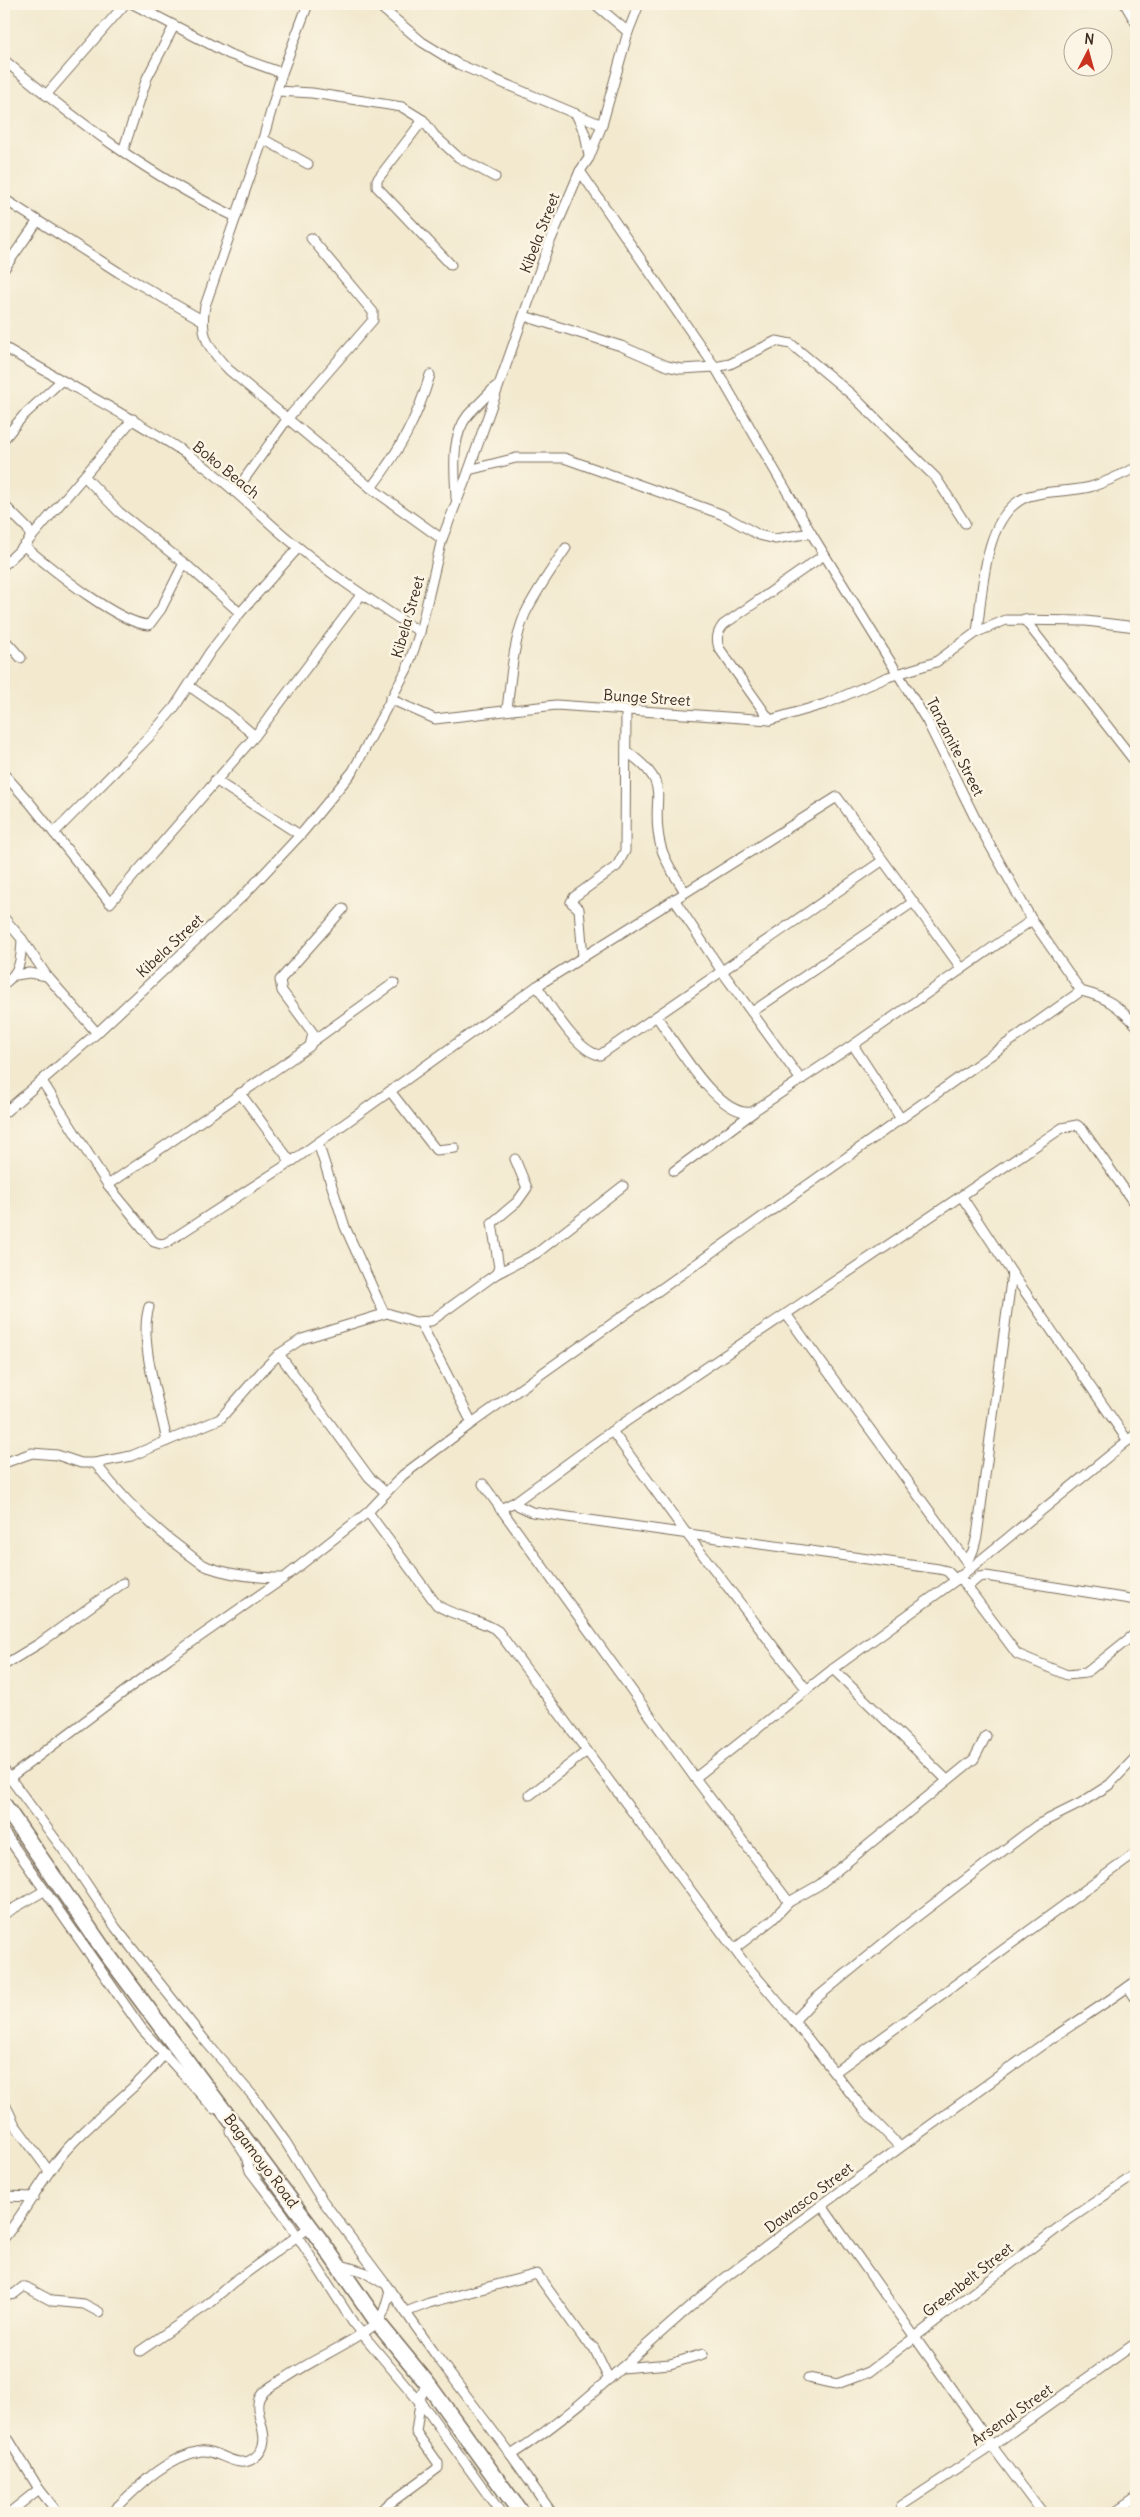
<svg xmlns="http://www.w3.org/2000/svg" width="1140" height="2517" font-family="Delius,sans-serif">
  <style>
    .lines { fill: none; stroke-linecap: round; stroke-linejoin: round }
    .minor-casing { stroke: #7b6d5c; stroke-width: 11 }
    .trunk-casing { stroke: #7b6d5c; stroke-width: 18 }
    .minor { stroke: #fff; stroke-width: 9 }
    .trunk { stroke: #fff; stroke-width: 15 }
    .labels { text-anchor: middle; stroke-width: 5; stroke-linejoin: round; paint-order: stroke }
    .street-label { font-size: 15px; fill: #3b2a1e; stroke: #fcf5e5 }
  </style>
  <rect width="100%" height="100%" fill="#fcf5e5"/>
  <filter id="ink" filterUnits="userSpaceOnUse"><feTurbulence type="fractalNoise" baseFrequency=".02" numOctaves="2"/><feDisplacementMap in="SourceGraphic" scale="10" xChannelSelector="R" yChannelSelector="G"/><feConvolveMatrix kernelMatrix="1 2 1 2 8 2 1 2 1" color-interpolation-filters="sRGB"/></filter>
  <filter id="wash" filterUnits="userSpaceOnUse"><feTurbulence type="fractalNoise" baseFrequency=".0096" numOctaves="4" result="noise"/><feDisplacementMap in="SourceGraphic" scale="20" xChannelSelector="R" yChannelSelector="G"/><feGaussianBlur stdDeviation="1.12" result="paint"/><feColorMatrix in="noise" values="0 0 0 0 0 0 0 0 0 0 0 0 0 0 0 0 0 1.4 0 .05"/><feComposite in="paint" operator="in"/></filter>
  <g filter="url(#wash)">
    <rect width="100%" height="100%" fill="#f2e9cf"/>
  </g>
  <g filter="url(#ink)">
    <g class="lines">
      <defs>
        <g id="minor">
          <polyline points="133,4 229,54 282,73"/>
          <path d="M308 4 282 73 263 139 205 306C199 336 209 349 229 370L371 488 442 539"/>
          <polyline points="377,4 422,42 458,64 602,125"/>
          <polyline points="595,4 628,32"/>
          <polyline points="1125,4 1136,23"/>
          <path d="M4 60C76 121 151 177 236 217"/>
          <polyline points="278,91 312,93 402,107 423,120 434,135 458,157 495,177"/>
          <polyline points="46,95 125,4"/>
          <polyline points="576,114 585,134 589,156"/>
          <polyline points="423,120 377,180 377,187 451,265"/>
          <polyline points="263,139 308,164"/>
          <polyline points="123,151 147,78 174,26"/>
          <path d="M580 171 715 367 811 533 927 721 978 824 1032 920 1081 991C1108 998 1117 1005 1136 1025"/>
          <polyline points="4,199 118,272 202,320"/>
          <polyline points="4,269 37,222"/>
          <polyline points="524,316 621,346 667,366 681,369 715,367 730,364 776,341 791,344 851,394 936,478 965,523"/>
          <path d="M4 347C69 386 137 419 200 463 235 488 264 521 298 547 337 579 378 605 420 632"/>
          <polyline points="4,439 23,416 61,381"/>
          <polyline points="469,470 516,458 564,458 721,514 759,535 775,539 811,533"/>
          <polyline points="85,477 119,512 189,567 240,613"/>
          <path d="M371 488C400 449 416 422 430 375"/>
          <polyline points="235,492 288,418 373,320 373,312 311,238"/>
          <path d="M456 498C455 471 450 438 468 415 476 406 486 397 495 387"/>
          <polyline points="4,505 28,529 30,536"/>
          <path d="M24 546C50 567 118 624 149 625L161 609 184 563"/>
          <polyline points="4,565 24,546 133,419"/>
          <polyline points="1024,619 1136,763"/>
          <path d="M977 632C983 591 983 512 1029 496 1048 490 1070 492 1090 487 1106 483 1121 474 1136 468"/>
          <polyline points="4,639 21,658"/>
          <polyline points="189,686 229,714 255,736"/>
          <polyline points="390,699 435,719 556,705 770,720 825,704 888,677 936,662 977,632 1006,620 1086,621 1136,627"/>
          <path d="M507 709C511 678 513 643 525 614 536 591 552 569 566 548"/>
          <path d="M770 720 719 648C716 639 717 633 723 625L824 555"/>
          <path d="M626 751C676 787 649 795 660 843 664 861 676 877 685 892"/>
          <polyline points="4,774 30,803 110,903 255,736 361,595"/>
          <polyline points="215,780 300,835"/>
          <polyline points="54,833 149,737 174,708 210,652 240,613 298,548"/>
          <polyline points="674,899 721,970 801,1080"/>
          <polyline points="4,918 22,939 47,976 97,1033"/>
          <polyline points="583,957 579,909 571,902 574,897 617,866 625,851 626,711"/>
          <polyline points="16,975 29,973 47,976"/>
          <path d="M4 984C21 971 21 960 22 939"/>
          <path d="M537 986C550 1005 577 1052 600 1055L882 861"/>
          <polyline points="752,1012 912,903"/>
          <path d="M657 1017C675 1042 718 1118 752 1112L853 1045 1032 920"/>
          <polyline points="312,1042 394,983"/>
          <polyline points="853,1045 901,1119"/>
          <polyline points="42,1081 108,1185 154,1242 161,1244 166,1243 291,1162 537,986 837,797 962,969"/>
          <polyline points="390,1091 436,1150 455,1148"/>
          <polyline points="240,1093 291,1162"/>
          <polyline points="4,1113 97,1033 244,895 303,832 353,771 407,669 420,632 442,539 466,478 549,244 580,171 589,158 602,125 628,32 639,4"/>
          <polyline points="318,1143 345,1227 384,1313"/>
          <polyline points="674,1171 754,1112"/>
          <polyline points="108,1185 310,1046 313,1033 282,991 280,980 343,909"/>
          <polyline points="962,1197 1012,1273 1128,1441"/>
          <polyline points="496,1274 537,1253 623,1186"/>
          <path d="M149 1307C138 1341 160 1405 167 1441"/>
          <polyline points="786,1314 971,1568"/>
          <polyline points="420,1322 472,1423"/>
          <polyline points="279,1354 369,1477 385,1492"/>
          <polyline points="612,1431 686,1533 807,1690"/>
          <polyline points="4,1463 32,1453 57,1455 81,1463 95,1463 131,1456 220,1419 263,1370 279,1354 302,1339 387,1313 415,1322 431,1321 496,1274 499,1268 492,1223 517,1202 527,1188 515,1159"/>
          <path d="M95 1463C121 1497 152 1527 186 1552 193 1557 200 1564 208 1567 233 1576 258 1578 284 1578"/>
          <polyline points="483,1484 695,1778 789,1902"/>
          <polyline points="515,1502 519,1506 532,1512 939,1569 947,1571 956,1580"/>
          <polyline points="500,1509 515,1502 612,1431 1062,1128 1077,1125 1082,1129 1136,1206"/>
          <path d="M368 1512 437 1605C456 1618 479 1618 498 1631L743 1961 794 2021 863 2109 900 2147"/>
          <polyline points="967,1561 973,1551 977,1536 1012,1273"/>
          <polyline points="959,1576 1017,1654 1067,1675 1086,1673 1136,1633"/>
          <polyline points="967,1587 979,1577 986,1576 1136,1600"/>
          <polyline points="4,1665 40,1643 123,1583"/>
          <polyline points="833,1669 947,1780"/>
          <polyline points="4,1770 70,1859 116,1928 207,2043 253,2096 285,2141 320,2197 387,2286 438,2358 511,2455 552,2513"/>
          <polyline points="695,1778 833,1669 956,1580 1136,1434"/>
          <polyline points="4,1782 169,1658 284,1578 368,1512 403,1475 472,1423 1081,991"/>
          <polyline points="530,1795 587,1751"/>
          <polyline points="4,1832 142,2029 214,2109"/>
          <polyline points="4,1914 44,1891"/>
          <polyline points="734,1949 772,1920 789,1902 819,1885 974,1759 986,1736"/>
          <polyline points="1128,1987 1136,1999"/>
          <polyline points="794,2021 814,2000 902,1928 1037,1825 1081,1803 1109,1785 1136,1757"/>
          <polyline points="835,2072 1136,1853"/>
          <polyline points="4,2102 15,2125 49,2171"/>
          <polyline points="230,2131 246,2156 250,2171 283,2214 354,2324 429,2413 501,2513"/>
          <polyline points="4,2196 34,2197"/>
          <polyline points="822,2206 992,2446 1042,2513"/>
          <path d="M4 2238C27 2210 42 2177 66 2150 97 2115 136 2090 165 2053"/>
          <polyline points="338,2264 364,2272 381,2282"/>
          <polyline points="4,2296 14,2294 23,2287 26,2287 52,2301 84,2304 99,2312"/>
          <polyline points="406,2312 429,2303 537,2274 584,2339 594,2348 609,2379"/>
          <polyline points="140,2351 207,2305 232,2283 310,2227"/>
          <polyline points="621,2368 670,2364 703,2354"/>
          <polyline points="808,2378 837,2384 869,2372 1067,2221 1136,2174"/>
          <polyline points="4,2432 39,2489 58,2513"/>
          <path d="M511 2455C591 2404 655 2332 730 2274 830 2198 933 2123 1035 2050 1069 2026 1104 2005 1136 1981"/>
          <polyline points="901,2506 992,2446 1136,2343"/>
          <polyline points="9,2513 39,2489"/>
          <path d="M111 2513C136 2489 165 2457 201 2451 219 2449 237 2471 254 2458 279 2439 247 2411 262 2394 267 2388 276 2383 284 2379 309 2362 337 2350 363 2333 367 2330 374 2326 378 2322 385 2314 387 2300 390 2290"/>
          <polyline points="377,2513 438,2468 438,2463 416,2432 421,2396 427,2383"/>
          <polyline points="1114,2513 1136,2498"/>
        </g>
        <polyline id="trunk" points="4,1805 104,1950 323,2244 378,2323 427,2383 521,2513"/>
      </defs>
      <!-- minor casing -->
      <use href="#minor" class="minor-casing"/>
      <!-- trunk casing -->
      <use href="#trunk" class="trunk-casing"/>
      <!-- minor -->
      <use href="#minor" class="minor"/>
      <!-- trunk -->
      <use href="#trunk" class="trunk"/>
    </g>
  </g>
  <g class="labels">
    <!-- street labels -->
    <g class="street-label">
      <text transform="translate(540 233) rotate(-69)" y="5">Kibela Street</text>
      <text transform="translate(226 470) rotate(39)" y="5">Boko Beach</text>
      <text transform="translate(408 617) rotate(-74)" y="5">Kibela Street</text>
      <text transform="translate(647 698) rotate(4)" y="5">Bunge Street</text>
      <text transform="translate(955 747) rotate(63)" y="5">Tanzanite Street</text>
      <text transform="translate(170 946) rotate(-43)" y="5">Kibela Street</text>
      <text transform="translate(261 2161) rotate(53)" y="5">Bagamoyo Road</text>
      <text transform="translate(809 2198) rotate(-37)" y="5">Dawasco Street</text>
      <text transform="translate(968 2280) rotate(-38)" y="5">Greenbelt Street</text>
      <text transform="translate(1012 2415) rotate(-35)" y="5">Arsenal Street</text>
    </g>
  </g>
  <!-- margin -->
  <rect width="1140" height="2517" fill="none" stroke="#fcf5e5" stroke-width="20"/>
  <!-- north arrow -->
  <g transform="translate(1088 52) rotate(6)"><circle r="24" fill="#fcf5e5" stroke="#afa495"/>
  <path d="M0-4L9 19L0 12L-9 19Z" fill="#c8321e"/>
  <text y="-8" font-size="14" font-weight="bold" text-anchor="middle" fill="#3b2a1e">N</text>
  </g>
</svg>
